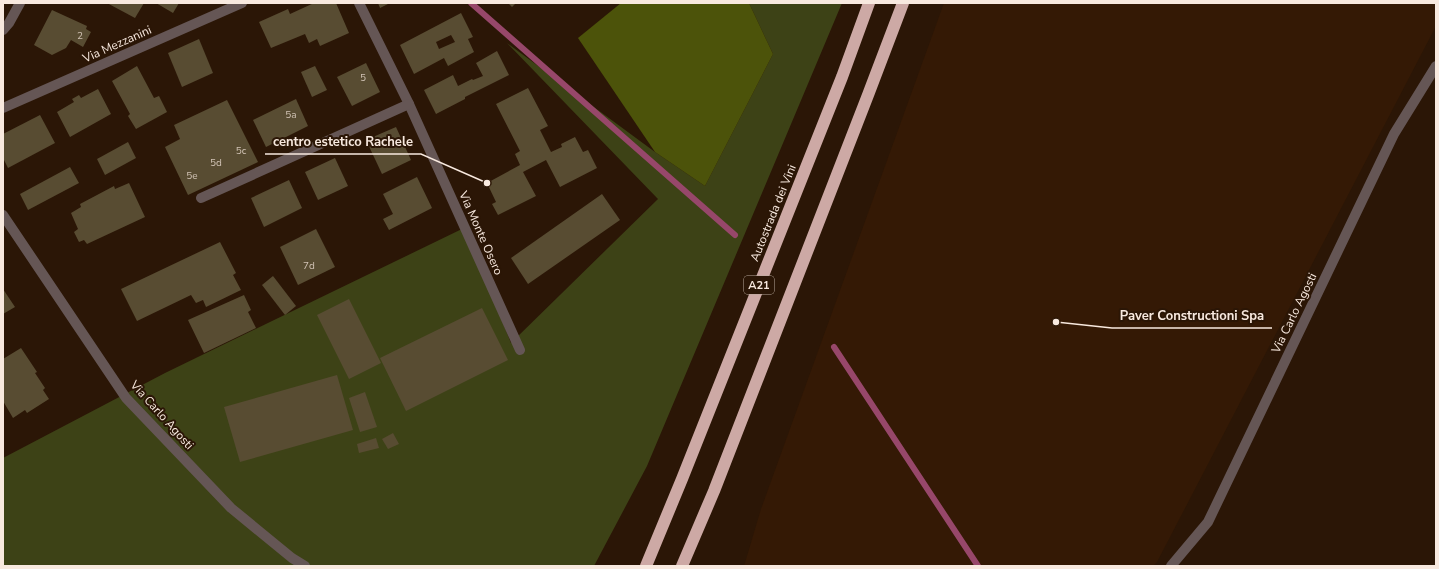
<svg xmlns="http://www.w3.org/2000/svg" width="1439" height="569" font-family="'Nunito Sans',sans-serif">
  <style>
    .built { fill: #341905 }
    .green { fill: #3d4216 }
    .forest { fill: #4c530a }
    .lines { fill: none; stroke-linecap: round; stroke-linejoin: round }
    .stream { stroke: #97476a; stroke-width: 6 }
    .building { fill: #584c32; fill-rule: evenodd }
    .minor { stroke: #655655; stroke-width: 10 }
    .highway { stroke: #cda9a5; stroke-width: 12 }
    .labels { text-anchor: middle; stroke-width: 4; stroke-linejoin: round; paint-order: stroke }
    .number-label { font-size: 10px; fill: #d0c2b4 }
    .shield { fill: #2b1606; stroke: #baaa9e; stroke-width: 1 }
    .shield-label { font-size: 11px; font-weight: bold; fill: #f8e9df }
    .street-label { font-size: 12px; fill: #f8e9df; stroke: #2b1606 }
    .leader { fill: none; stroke: #f8e9df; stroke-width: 1.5 }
    .callout-dot { fill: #f8e9df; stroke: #2b1606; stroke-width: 1.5 }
    .callout-label { font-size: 13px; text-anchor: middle; font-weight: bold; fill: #f8e9df; stroke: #2b1606; stroke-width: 4; stroke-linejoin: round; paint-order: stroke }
  </style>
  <rect width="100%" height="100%" fill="#2b1606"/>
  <!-- built -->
  <polygon class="built" points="944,3 1436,3 1436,26 1157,562 1153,566 744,566 761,509"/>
  <!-- green -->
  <polygon class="green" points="749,3 842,3 647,466 594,566 3,566 3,458 165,373 464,228 511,343 658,199 507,43 655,152 705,186 773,54"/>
  <!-- forest -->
  <polygon class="forest" points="621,3 749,3 773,54 705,186 655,152 578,38"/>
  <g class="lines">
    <!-- stream -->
    <g class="stream">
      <polyline points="471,3 735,235"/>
      <polyline points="834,347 978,566"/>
    </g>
  </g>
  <!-- building -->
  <g class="building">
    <polygon points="107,3 144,3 135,18"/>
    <polygon points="156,3 179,3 173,13"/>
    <polygon points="314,3 336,3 349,33 320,46 317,39 309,43 305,34 271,48 259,22 288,9 290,14"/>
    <polygon points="378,3 390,3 380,8"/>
    <polygon points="508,3 516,3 512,7"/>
    <polygon points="52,10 87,26 86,29 91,32 83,47 71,40 66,48 52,55 34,45"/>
    <path d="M461 13 473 37 468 39 474 52 448 66 444 58 414 74 400 45ZM451 35 455 42 439 49 436 42Z"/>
    <polygon points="199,39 213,73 182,87 168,53"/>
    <polygon points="497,51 509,75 465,97 465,99 436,114 424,90 453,75 458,86 472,79 473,80 483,76 476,63"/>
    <polygon points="366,63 380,92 352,106 337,77"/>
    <polygon points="137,66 154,98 159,96 167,112 136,129 128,116 130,114 112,81"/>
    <polygon points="315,66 327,90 312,97 301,72"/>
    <polygon points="528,88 548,126 540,130 551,152 562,147 561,144 575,137 583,152 588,150 597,168 560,187 546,160 523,172 536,196 498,215 492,204 496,202 487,183 520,165 515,154 520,151 496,104"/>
    <polygon points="98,89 111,114 70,137 57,112 74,102 72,99 79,95 81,98"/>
    <polygon points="296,99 308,126 266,147 253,120"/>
    <polygon points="227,100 258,162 188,195 165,147 180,139 174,125"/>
    <polygon points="40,115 55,143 8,168 3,158 3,134"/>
    <polygon points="396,127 411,160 382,174 366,140"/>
    <polygon points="128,142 136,158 105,175 97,159"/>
    <polygon points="335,158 348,186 318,200 305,172"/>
    <polygon points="70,167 79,183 28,210 20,194"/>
    <polygon points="417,177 432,208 389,230 383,219 393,214 383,194"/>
    <polygon points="289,180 302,208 264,227 251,198"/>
    <polygon points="129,183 145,217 87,244 84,240 79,242 74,232 78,229 71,213 81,207 80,204 114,186 115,189"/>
    <polygon points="602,194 620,220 528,284 511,258"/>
    <polygon points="316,229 335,267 298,285 280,247"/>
    <polygon points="220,242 236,273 233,275 241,290 206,307 203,300 196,303 191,295 137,321 121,289"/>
    <polygon points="273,276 296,306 285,315 262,285"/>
    <polygon points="3,289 15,307 3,314"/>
    <polygon points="244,295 251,310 248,312 256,328 204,353 188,320"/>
    <polygon points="349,299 381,363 349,379 317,315"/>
    <polygon points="482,308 508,360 406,411 380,358"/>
    <polygon points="21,348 37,372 35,373 45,388 43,390 49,399 27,413 25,410 13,418 3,401 3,359"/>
    <polygon points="337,375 353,430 240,462 224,407"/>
    <polygon points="365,392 377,427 360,432 349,398"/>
    <polygon points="393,433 399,444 388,449 382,439"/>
    <polygon points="376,438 379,448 359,453 357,444"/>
  </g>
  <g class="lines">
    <!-- minor -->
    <g class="minor">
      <polyline points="359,3 409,104 520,350"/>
      <polyline points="3,30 9,23 20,3"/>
      <polyline points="3,108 242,3"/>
      <polyline points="201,198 409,104"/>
      <polyline points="3,215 126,398 231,508 292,558 305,566"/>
      <polyline points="1171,566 1208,522 1394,134 1436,66"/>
    </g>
    <!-- highway -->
    <g class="highway">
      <polyline points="646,566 682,479 842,77 869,3"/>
      <polyline points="682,566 714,491 868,95 903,3"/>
    </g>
  </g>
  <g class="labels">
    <!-- number labels -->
    <g class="number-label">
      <text x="80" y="39">2</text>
      <text x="363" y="81">5</text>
      <text x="291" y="118">5a</text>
      <text x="241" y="154">5c</text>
      <text x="216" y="166">5d</text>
      <text x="192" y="179">5e</text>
      <text x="309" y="269">7d</text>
    </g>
    <!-- shield labels -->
    <rect class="shield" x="744" y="276" width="30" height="18" rx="3"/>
    <g class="shield-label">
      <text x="759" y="289">A21</text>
    </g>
    <!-- street labels -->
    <g class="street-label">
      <text transform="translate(117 44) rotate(-24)" y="4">Via Mezzanini</text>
      <text transform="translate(773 213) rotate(-68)" y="4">Autostrada dei Vini</text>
      <text transform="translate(481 233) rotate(66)" y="4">Via Monte Osero</text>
      <text transform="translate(1294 313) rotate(-64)" y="4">Via Carlo Agosti</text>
      <text transform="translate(162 415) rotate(48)" y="4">Via Carlo Agosti</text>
    </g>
  </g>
  <!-- callouts -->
  <path class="leader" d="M487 183L421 154H265M1056 322L1112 328H1272"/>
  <g class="callout-dot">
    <circle cx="487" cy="183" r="4"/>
    <circle cx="1056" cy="322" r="4"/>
  </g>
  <g class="callout-label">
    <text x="343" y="146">centro estetico Rachele</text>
    <text x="1192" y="320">Paver Constructioni Spa</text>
  </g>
  <!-- border -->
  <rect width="1439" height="569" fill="none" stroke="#f8e9df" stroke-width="8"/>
</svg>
